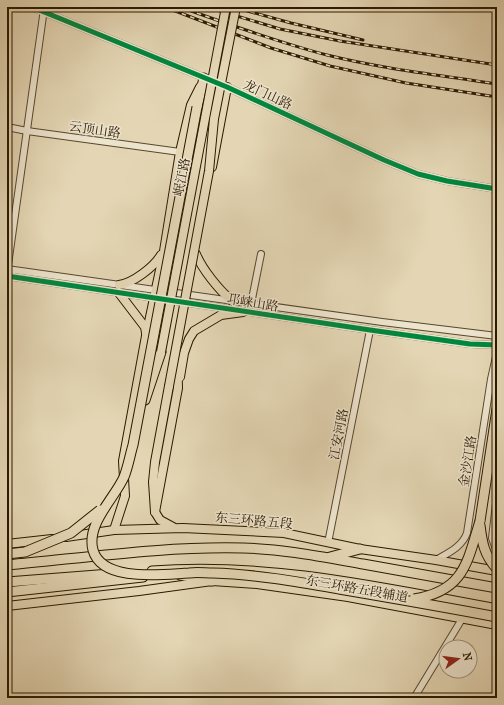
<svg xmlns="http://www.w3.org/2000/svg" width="504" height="705" font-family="'IM FELL French Canon','Noto Serif SC',serif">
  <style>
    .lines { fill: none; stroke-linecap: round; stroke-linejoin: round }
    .minor-casing { stroke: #58482e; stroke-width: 8 }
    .major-casing { stroke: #2a1901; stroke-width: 10 }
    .highway-casing { stroke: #2a1901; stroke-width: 11 }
    .minor { stroke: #ede4ce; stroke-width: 6 }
    .major { stroke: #e4d6b4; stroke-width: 8 }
    .highway { stroke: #e4d6b4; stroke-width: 9 }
    .rail-casing { stroke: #2a1901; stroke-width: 3 }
    .rail { stroke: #ede4ce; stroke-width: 1.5; stroke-dasharray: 4.5; stroke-linecap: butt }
    .major-bridge-casing { stroke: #2a1901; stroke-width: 10; stroke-linecap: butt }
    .highway-bridge-casing { stroke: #2a1901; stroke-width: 11; stroke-linecap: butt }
    .major-bridge { stroke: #e4d6b4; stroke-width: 8 }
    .highway-bridge { stroke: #e4d6b4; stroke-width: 9 }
    .cycleway-casing { stroke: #ede4ce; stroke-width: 8 }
    .cycleway { stroke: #00873e; stroke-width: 5 }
    .labels { text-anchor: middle; stroke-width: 3; stroke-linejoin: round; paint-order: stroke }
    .street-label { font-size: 13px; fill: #2a1901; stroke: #ede4ce }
  </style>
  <rect width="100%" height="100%" fill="#e4d6b4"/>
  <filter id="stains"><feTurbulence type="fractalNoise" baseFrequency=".005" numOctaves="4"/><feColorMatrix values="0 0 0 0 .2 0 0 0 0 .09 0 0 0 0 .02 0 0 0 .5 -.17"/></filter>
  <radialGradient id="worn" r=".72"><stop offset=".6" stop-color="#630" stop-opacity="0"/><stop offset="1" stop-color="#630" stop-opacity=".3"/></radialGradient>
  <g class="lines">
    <defs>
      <g id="minor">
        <polyline points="32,7 227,87 384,160 418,174 447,181 497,189"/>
        <polyline points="7,127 27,131 180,152"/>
        <polyline points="7,269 382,322 497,336"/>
        <polyline points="7,272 44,9"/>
        <polyline points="7,276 370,330 470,344 497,345"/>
        <polyline points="251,304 261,254"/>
        <polyline points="497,495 492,538 497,552"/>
        <polyline points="328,543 370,330"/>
        <path d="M436 560C448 553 462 547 467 533L491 379 497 352"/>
        <polyline points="414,698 462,619"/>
      </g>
      <g id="major">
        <polyline points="212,167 227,87"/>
        <path d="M196 254C202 269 219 290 232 301"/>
        <path d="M119 285C133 283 154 267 161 255"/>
        <polyline points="119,293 145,327 146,333"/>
        <polyline points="180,377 184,353 189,339 194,331 221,315 243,312"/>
        <polyline points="169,386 155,462 153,482 155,512 160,520 173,527"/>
        <polyline points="155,512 178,388 177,357"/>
        <polyline points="114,530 125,496 123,461 146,336 164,251 180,152 191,105 200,87"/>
        <polyline points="66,537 114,530 183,528 284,533 360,549 436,560 497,571"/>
        <polyline points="7,544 52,539"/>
        <polyline points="7,606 139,591 212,581 257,584 348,597 497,625"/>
      </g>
      <g id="highway">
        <polyline points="197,107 204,78"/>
        <polyline points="145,400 161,352"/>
        <polyline points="480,521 497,409"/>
        <polyline points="330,557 360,549"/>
        <path d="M7 565C84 558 165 546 243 548 283 549 323 557 363 564 407 572 452 580 497 588"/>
        <path d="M152 571C268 562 383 588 497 609"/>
        <polyline points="180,575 212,581"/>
        <polyline points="7,582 123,573"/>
        <polyline points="7,592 143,577"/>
      </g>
    </defs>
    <!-- minor casing -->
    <use href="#minor" class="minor-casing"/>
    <!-- major casing -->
    <use href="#major" class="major-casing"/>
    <!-- highway casing -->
    <use href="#highway" class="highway-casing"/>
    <!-- minor -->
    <use href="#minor" class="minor"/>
    <!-- major -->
    <use href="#major" class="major"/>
    <!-- highway -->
    <use href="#highway" class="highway"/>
    <defs>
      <g id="rail">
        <polyline points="165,7 271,48 330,66 406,83 497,97"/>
        <path d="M180 7C228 24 277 42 327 55 383 69 440 75 497 84"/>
        <polyline points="207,7 280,29 340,41 497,65"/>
        <polyline points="233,7 291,23 363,40"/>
      </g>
    </defs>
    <!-- rail casing -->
    <use href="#rail" class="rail-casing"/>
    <!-- rail -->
    <use href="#rail" class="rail"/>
    <defs>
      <g id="major-bridge">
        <polyline points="161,352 226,7"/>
        <polyline points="169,386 209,171 214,119 236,7"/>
      </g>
      <g id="highway-bridge">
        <path d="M197 107 133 445C130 455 128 467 124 477 114 499 86 524 93 550 102 583 164 574 189 573 197 572 205 573 213 573 254 574 299 582 339 589 392 598 444 607 497 617"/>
        <path d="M480 525C482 542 484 555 497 569"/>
        <polyline points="7,554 25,552 71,533 100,510"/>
        <path d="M414 599C464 591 467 563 480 521"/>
      </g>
    </defs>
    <!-- major-bridge casing -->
    <use href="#major-bridge" class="major-bridge-casing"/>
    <!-- highway-bridge casing -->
    <use href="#highway-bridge" class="highway-bridge-casing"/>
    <!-- major-bridge -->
    <use href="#major-bridge" class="major-bridge"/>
    <!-- highway-bridge -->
    <use href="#highway-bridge" class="highway-bridge"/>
    <defs>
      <g id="cycleway">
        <polyline points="32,7 227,87 384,160 418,174 447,181 497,189"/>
        <polyline points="7,276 370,330 470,344 497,345"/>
      </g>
    </defs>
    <!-- cycleway casing -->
    <use href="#cycleway" class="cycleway-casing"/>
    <!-- cycleway -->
    <use href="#cycleway" class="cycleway"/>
  </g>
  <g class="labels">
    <!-- street labels -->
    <g class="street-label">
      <text transform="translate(268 94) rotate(25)" y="5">龙门山路</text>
      <text transform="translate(95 129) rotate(8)" y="5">云顶山路</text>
      <text transform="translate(181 177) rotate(-79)" y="5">岷江路</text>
      <text transform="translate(253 302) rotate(9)" y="5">邛崃山路</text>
      <text transform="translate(338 434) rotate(-79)" y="5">江安河路</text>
      <text transform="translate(467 461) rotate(-81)" y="5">金沙江路</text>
      <text transform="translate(254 520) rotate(5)" y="5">东三环路五段</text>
      <text transform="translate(357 588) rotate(10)" y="5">东三环路五段辅道</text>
    </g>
  </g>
  <!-- margin -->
  <rect width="504" height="705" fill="none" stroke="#e4d6b4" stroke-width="24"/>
  <rect x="8" y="8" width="488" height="689" fill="none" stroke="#2a1901" stroke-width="2"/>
  <rect x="12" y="12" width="480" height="681" fill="none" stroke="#2a1901"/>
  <!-- north arrow -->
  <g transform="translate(458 659) rotate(76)"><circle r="19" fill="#ede4ce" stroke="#9f937c"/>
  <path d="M0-3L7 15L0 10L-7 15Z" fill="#8f2418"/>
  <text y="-6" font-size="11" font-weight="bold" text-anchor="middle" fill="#2a1901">N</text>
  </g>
  <rect width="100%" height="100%" filter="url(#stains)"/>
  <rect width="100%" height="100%" fill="url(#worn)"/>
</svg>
